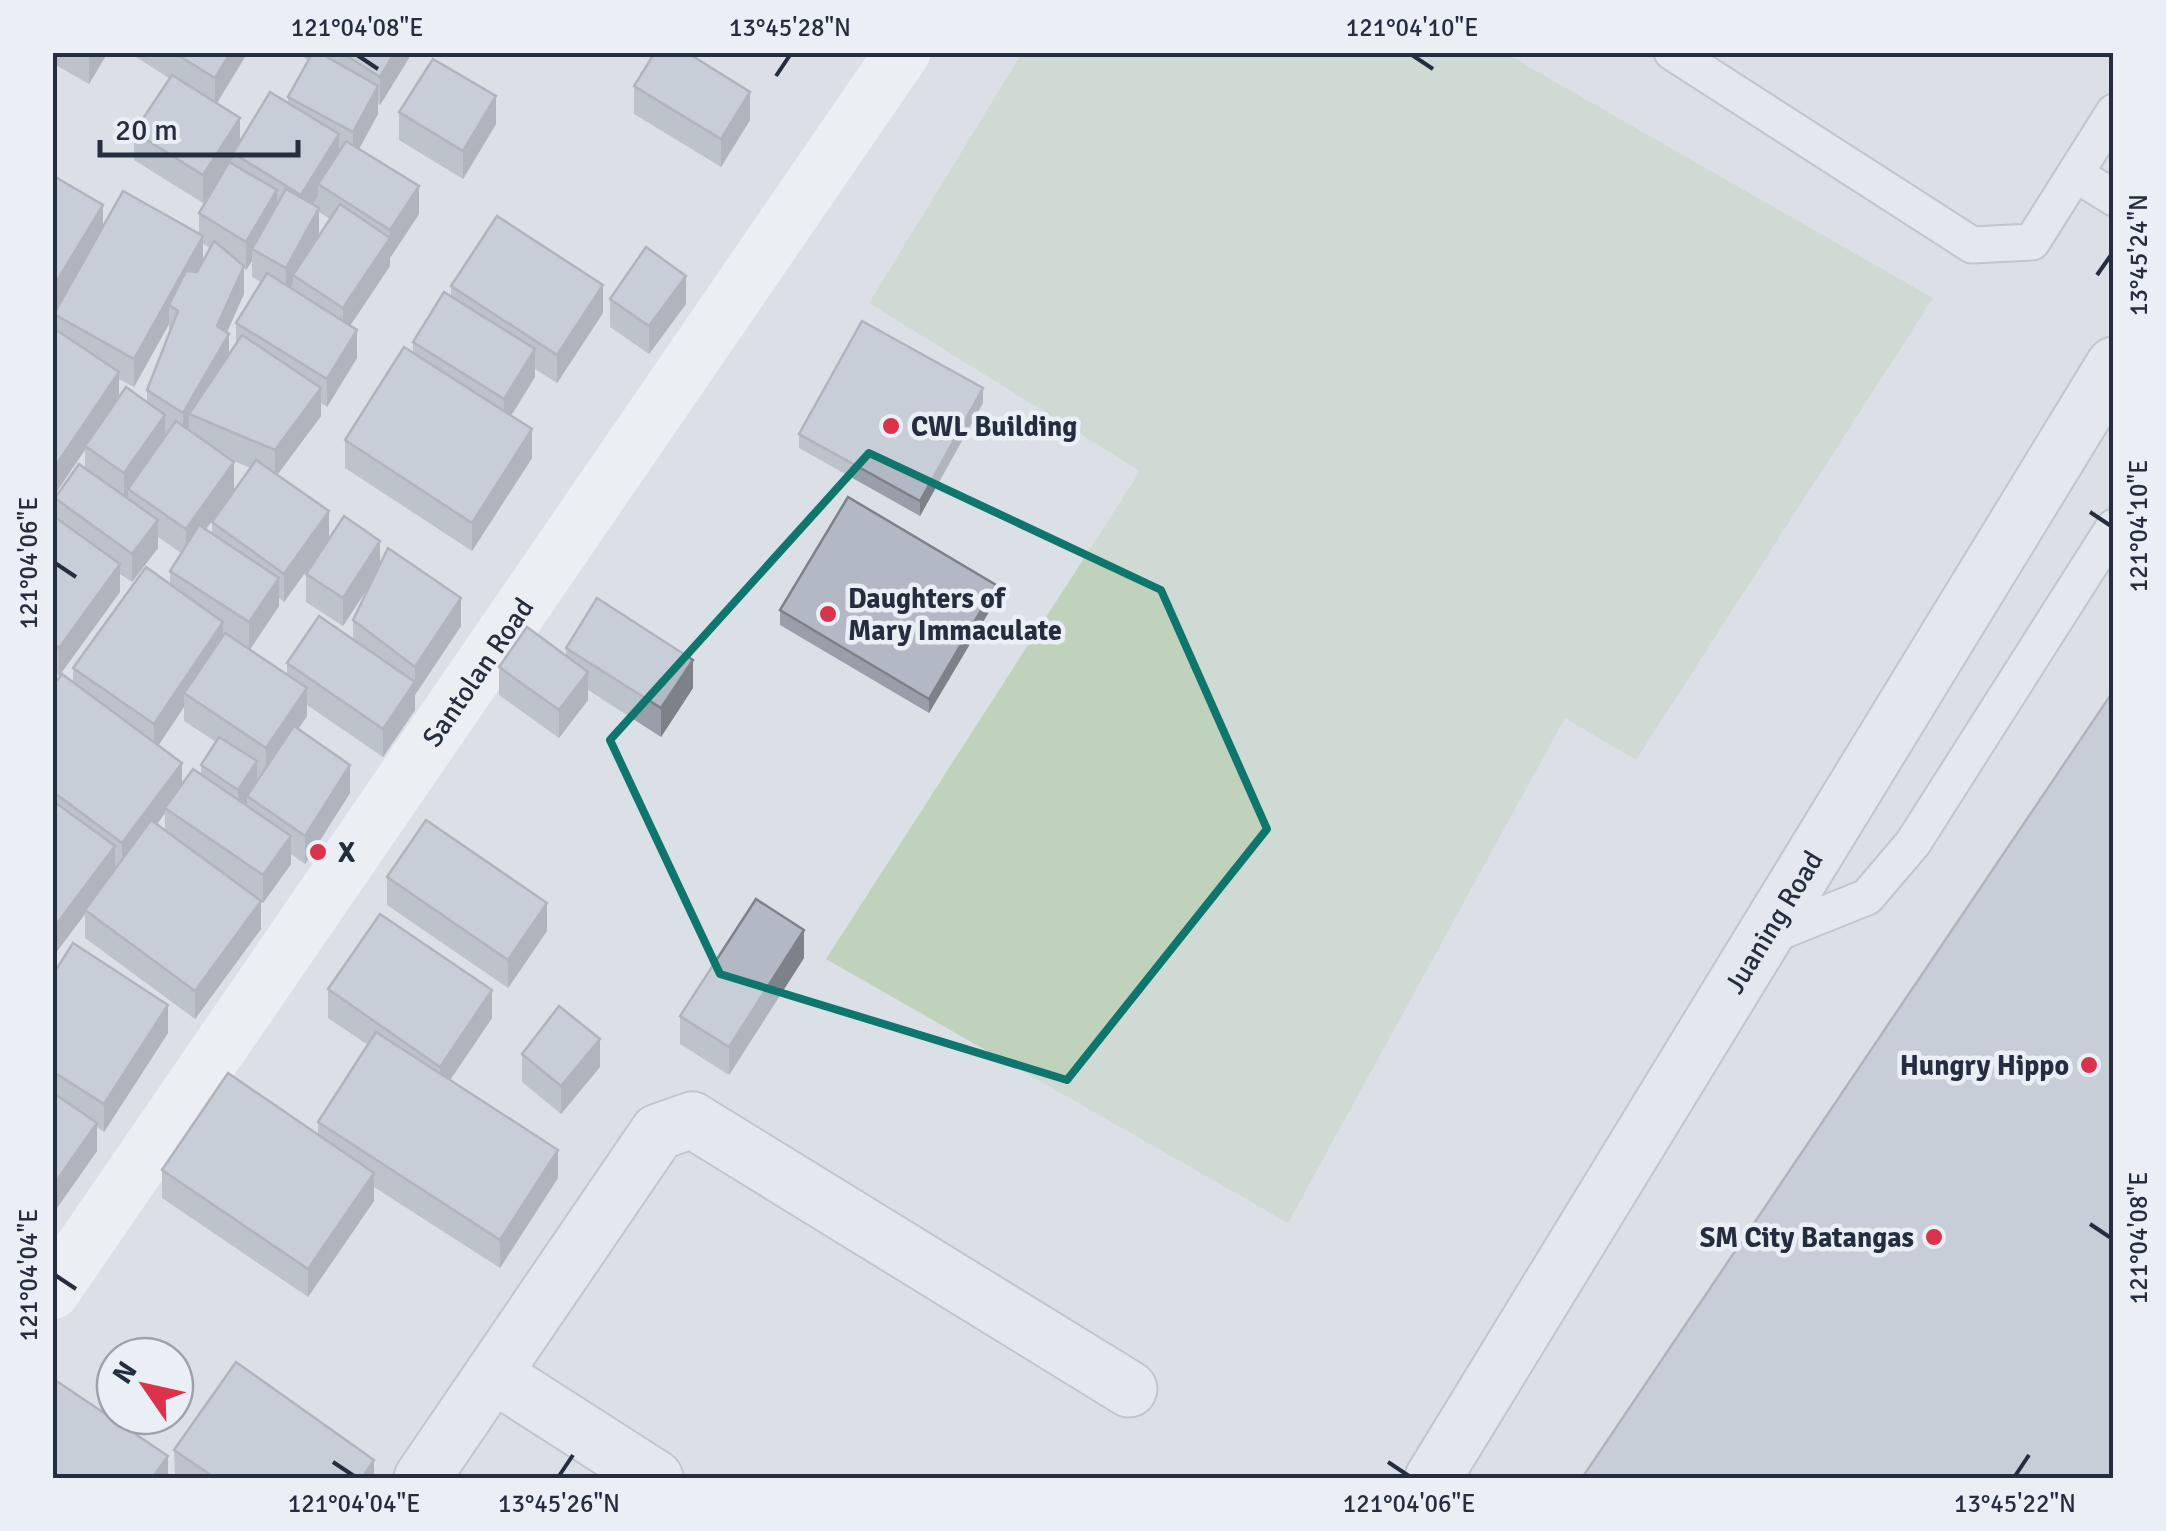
<svg xmlns="http://www.w3.org/2000/svg" width="2166" height="1531" font-family="Signika,sans-serif">
  <style>
    .green { fill: #c1d2bc }
    .lines { fill: none; stroke-linecap: round; stroke-linejoin: round }
    .lane-casing { stroke: #a0a7b1; stroke-width: 39 }
    .street-casing { stroke: #a0a7b1; stroke-width: 59 }
    .lane { stroke: #eef1f5; stroke-width: 35 }
    .street { stroke: #eef1f5; stroke-width: 55 }
    .secondary { stroke: #fff; stroke-width: 55 }
    .wall { fill: #999fa9; fill-rule: evenodd }
    .shaded-wall { fill: #7d8289 }
    .building { fill: #b2b9c4; stroke: #7d8289; stroke-width: 2.5 }
    .marked { fill: none; stroke: #0f766e; stroke-width: 8; stroke-linejoin: round }
    .ticks { fill: none; stroke: #242e3e; stroke-width: 4 }
    .poi-dot { fill: #da334b; stroke: #eaeff5; stroke-width: 4 }
    .labels { text-anchor: middle; stroke-width: 9; stroke-linejoin: round; paint-order: stroke }
    .poi-label { font-size: 28px; font-weight: bold; fill: #242e3e; stroke: #eaeff5; text-anchor: start }
    .street-label { font-size: 28px; fill: #242e3e; stroke: #eaeff5 }
    .neatline { fill: none; stroke: #242e3e; stroke-width: 4 }
    .ticks-label { font-size: 25px; text-anchor: middle; fill: #242e3e }
  </style>
  <rect width="100%" height="100%" fill="#dbe0e7"/>
  <!-- green -->
  <polygon class="green" points="1022,53 1505,53 1933,298 1636,760 1565,718 1288,1223 826,959 1140,471 869,303"/>
  <g class="lines">
    <defs>
      <g id="lane">
        <polyline points="1672,52 1972,245 2032,242 2114,112"/>
        <polyline points="2077,175 2114,198"/>
        <polyline points="1762,939 1867,897 1913,843 2114,527"/>
      </g>
      <g id="street">
        <polyline points="493,1374 655,1478"/>
        <polyline points="422,1478 658,1132 692,1120 1129,1389"/>
        <path id="s1" d="M1433 1478 2114 365"/>
      </g>
    </defs>
    <!-- lane casing -->
    <use href="#lane" class="lane-casing"/>
    <!-- street casing -->
    <use href="#street" class="street-casing"/>
    <!-- lane -->
    <use href="#lane" class="lane"/>
    <!-- street -->
    <use href="#street" class="street"/>
    <!-- secondary -->
    <path class="secondary" id="s2" d="M52 1292 903 52"/>
  </g>
  <!-- wall -->
  <g class="wall">
    <polygon points="52,52 108,52 89,84 52,63"/>
    <path d="M128 52H248L217 103 240 141 288 103V97L308 60 295 52H409V58L380 105 378 104V114L359 149 419 214 390 258V266L350 326 357 358 327 407 321 403V416L277 475 329 539 380 564 461 626 415 695V710L383 757 307 705V716L298 729 350 793 305 864 291 854V864L263 903 261 902V929L195 1019 85 938V914L52 958V687L73 683V668L170 584V571L181 553 158 537V548L132 582 120 574V592L59 676 52 671V515L55 516V498L85 469V450L54 329V314L58 309 52 317V175L103 227 199 233V213L219 179 203 203 134 160V132L169 78ZM319 212 330 219 319 236ZM203 244 210 248 203 261ZM252 261V277L261 282 236 323V344L229 355 227 332 244 294V268L246 270ZM169 324V333L147 390V402L119 397V379L134 387ZM234 461 250 468 212 522V533L206 529 234 490ZM329 540 306 574V602L343 626 372 582 353 620V639L287 663V675L249 650 279 606V598L284 602ZM184 707V721L216 742 201 765V775L182 785 158 746ZM165 813V831L157 825Z"/>
    <polygon points="634,86 750,120 721,167 634,114"/>
    <polygon points="399,112 496,124 463,179 399,140"/>
    <polygon points="451,286 603,313 557,383 535,369 535,377 511,416 532,458 472,551 345,468 345,440 413,353 413,342 451,296"/>
    <polygon points="610,299 686,304 649,354 610,327"/>
    <polygon points="983,403 920,516 799,448 799,434"/>
    <polygon points="996,600 929,713 780,625 780,610"/>
    <polygon points="566,648 693,688 661,737 588,690 588,700 559,738 499,695 499,667 566,656"/>
    <polygon points="387,877 547,931 508,988 387,905"/>
    <polygon points="804,958 729,1075 680,1044 680,1016"/>
    <polygon points="52,976 168,1033 104,1132 97,1127 97,1151 52,1215"/>
    <polygon points="328,989 492,1018 450,1080 558,1178 500,1268 374,1187 374,1201 308,1297 162,1198 162,1170 318,1135 318,1122 368,1045 328,1018"/>
    <polygon points="522,1054 600,1067 561,1114 522,1082"/>
    <polygon points="174,1450 374,1478 175,1478"/>
  </g>
  <!-- shaded-wall -->
  <g class="shaded-wall">
    <polygon points="92,52 108,52 89,84 89,56"/>
    <polygon points="231,52 248,52 215,106 215,78"/>
    <polygon points="395,52 409,52 409,58 380,105 380,77"/>
    <polygon points="378,86 378,114 353,160 353,132"/>
    <polygon points="750,92 750,120 721,167 721,139"/>
    <polygon points="496,96 496,124 463,179 463,151"/>
    <polygon points="240,118 240,146 233,153 233,158 203,203 203,175"/>
    <polygon points="339,134 339,162 318,184 318,196 301,223 301,195"/>
    <polygon points="419,186 419,214 390,258 390,266 343,336 343,308 390,238 390,230"/>
    <polygon points="277,190 277,219 252,249 252,261 246,270 246,242"/>
    <polygon points="103,205 103,233 52,317 52,289"/>
    <polygon points="319,208 319,236 293,275 293,283 286,296 286,268"/>
    <polygon points="203,236 203,264 169,305 169,324 134,387 134,359"/>
    <polygon points="244,266 244,294 217,354 217,326"/>
    <polygon points="686,276 686,304 649,354 649,326"/>
    <polygon points="603,285 603,313 557,383 557,355"/>
    <polygon points="357,330 357,358 327,407 327,379"/>
    <polygon points="229,334 229,362 189,414 189,431 183,441 183,413"/>
    <polygon points="535,349 535,377 504,427 504,399"/>
    <polygon points="119,372 119,400 85,446 85,450 52,499 52,471"/>
    <polygon points="321,388 321,416 275,478 275,450"/>
    <polygon points="983,388 983,403 920,516 920,501"/>
    <polygon points="165,415 165,443 128,489 128,495 124,501 124,473"/>
    <polygon points="532,429 532,458 472,551 472,523"/>
    <polygon points="234,462 234,490 186,557 186,529"/>
    <polygon points="329,511 329,539 284,602 284,574"/>
    <polygon points="158,520 158,548 132,582 132,554"/>
    <polygon points="380,541 380,569 343,626 343,598"/>
    <polygon points="120,564 120,592 59,676 59,648"/>
    <polygon points="279,578 279,606 249,651 249,622"/>
    <polygon points="996,585 996,600 929,713 929,699"/>
    <polygon points="461,598 461,626 415,695 415,710 383,757 383,729 415,682 415,667"/>
    <polygon points="223,622 223,650 184,693 184,707 154,752 154,724"/>
    <polygon points="693,660 693,688 661,737 661,708"/>
    <polygon points="588,672 588,700 559,738 559,710"/>
    <polygon points="307,688 307,716 266,776 266,748"/>
    <polygon points="257,761 257,789 247,796 247,804 238,818 238,790"/>
    <polygon points="182,763 182,791 165,808 165,813 122,871 122,843"/>
    <polygon points="350,765 350,793 305,864 305,836"/>
    <polygon points="291,836 291,864 263,903 263,875"/>
    <polygon points="115,846 115,874 85,910 85,914 52,958 52,930"/>
    <polygon points="261,901 261,929 195,1019 195,991"/>
    <polygon points="547,903 547,931 508,988 508,960"/>
    <polygon points="804,930 804,958 729,1075 729,1047"/>
    <polygon points="492,990 492,1018 440,1095 440,1067"/>
    <polygon points="168,1005 168,1033 104,1132 104,1104"/>
    <polygon points="600,1039 600,1067 561,1114 561,1086"/>
    <polygon points="97,1123 97,1151 52,1215 52,1187"/>
    <polygon points="558,1150 558,1178 500,1268 500,1240"/>
    <polygon points="374,1173 374,1201 308,1297 308,1269"/>
    <polygon points="168,1456 168,1478 152,1478"/>
    <polygon points="374,1460 374,1478 362,1478"/>
  </g>
  <!-- building -->
  <g class="building">
    <polygon points="173,52 231,52 215,78"/>
    <polygon points="313,52 318,52 378,86 353,132 288,97"/>
    <polygon points="341,52 395,52 380,77"/>
    <polygon points="655,52 686,52 750,92 721,139 634,86"/>
    <polygon points="433,59 496,96 463,151 399,112"/>
    <polygon points="172,75 240,118 203,175 134,132"/>
    <polygon points="270,92 339,134 301,195 233,153"/>
    <polygon points="346,141 419,186 390,230 318,184"/>
    <polygon points="229,162 277,190 246,242 199,213"/>
    <polygon points="52,175 103,205 52,289"/>
    <polygon points="286,189 319,208 286,268 252,249"/>
    <polygon points="123,191 203,236 134,359 54,314"/>
    <polygon points="340,204 390,238 343,308 293,275"/>
    <polygon points="497,216 603,285 557,355 451,286"/>
    <polygon points="214,241 244,266 217,326 229,334 183,413 147,390 178,311 169,305 186,271 197,272"/>
    <polygon points="646,247 686,276 649,326 610,299"/>
    <polygon points="267,273 357,330 327,379 236,323"/>
    <polygon points="444,292 535,349 504,399 413,342"/>
    <polygon points="862,321 983,388 920,501 799,434"/>
    <polygon points="52,327 119,372 52,471"/>
    <polygon points="242,335 321,388 275,450 189,414"/>
    <polygon points="404,347 532,429 472,523 345,440"/>
    <polygon points="126,387 165,415 124,473 85,446"/>
    <polygon points="176,421 234,462 186,529 128,489"/>
    <polygon points="256,460 329,511 284,574 212,522"/>
    <polygon points="79,464 158,520 132,554 55,498"/>
    <polygon points="848,497 996,585 929,699 780,610"/>
    <polygon points="52,515 120,564 59,648 52,643"/>
    <polygon points="344,516 380,541 343,598 306,574"/>
    <polygon points="199,525 279,578 249,622 170,571"/>
    <polygon points="388,548 461,598 415,667 353,620"/>
    <polygon points="146,567 223,622 154,724 73,668"/>
    <polygon points="597,598 693,660 661,708 566,648"/>
    <polygon points="319,616 415,682 383,729 287,663"/>
    <polygon points="527,627 588,672 559,710 499,667"/>
    <polygon points="225,633 307,688 266,748 184,693"/>
    <polygon points="62,674 182,763 122,843 52,791 52,687"/>
    <polygon points="2114,690 2114,1478 1582,1478"/>
    <polygon points="294,726 350,765 305,836 247,796"/>
    <polygon points="219,737 257,761 238,790 201,765"/>
    <polygon points="193,769 291,836 263,875 165,808"/>
    <polygon points="52,800 115,846 52,930"/>
    <polygon points="151,820 261,901 195,991 85,910"/>
    <polygon points="426,820 547,903 508,960 387,877"/>
    <polygon points="756,899 804,930 729,1047 680,1016"/>
    <polygon points="380,914 492,990 440,1067 328,989"/>
    <polygon points="73,943 168,1005 104,1104 52,1071 52,976"/>
    <polygon points="559,1006 600,1039 561,1086 522,1054"/>
    <polygon points="376,1032 558,1150 500,1240 318,1122"/>
    <polygon points="228,1073 374,1173 308,1269 162,1170"/>
    <polygon points="52,1092 97,1123 52,1187"/>
    <polygon points="236,1362 374,1460 362,1478 215,1478 174,1450"/>
    <polygon points="52,1378 168,1456 152,1478 52,1478"/>
  </g>
  <!-- marked area -->
  <path d="M0 0H2166V1531H0ZM869 453 1161 590 1267 829 1067 1080 720 974 610 740Z" fill="#dbe0e7" fill-opacity=".55" fill-rule="evenodd"/>
  <path class="marked" d="M869 453 1161 590 1267 829 1067 1080 720 974 610 740Z"/>
  <!-- ticks -->
  <path class="ticks" d="M357 55 378 69M1412 55 1433 69M776 76 790 55M2097 275 2111 255M2090 512 2111 526M55 563 76 577M2090 1224 2111 1238M55 1275 76 1289M333 1462 354 1476M1388 1462 1409 1476M559 1476 573 1455M2015 1476 2029 1455"/>
  <!-- markers -->
  <g class="poi-dot">
    <circle cx="891" cy="426" r="10"/>
    <circle cx="828" cy="614" r="10"/>
    <circle cx="318" cy="852" r="10"/>
    <circle cx="2089" cy="1065" r="10"/>
    <circle cx="1934" cy="1237" r="10"/>
  </g>
  <g class="labels">
    <!-- poi labels -->
    <g class="poi-label">
      <text x="911" y="436">CWL Building</text>
      <text x="848" y="608">Daughters of<tspan x="848" dy="32">Mary Immaculate</tspan></text>
      <text x="338" y="862">X</text>
      <text x="2069" y="1075" text-anchor="end">Hungry Hippo</text>
      <text x="1914" y="1247" text-anchor="end">SM City Batangas</text>
    </g>
    <!-- street labels -->
    <g class="street-label">
      <text dy="10" stroke="none"><textPath href="#s2" startOffset="752">Santolan Road</textPath></text>
      <text dy="10" stroke="none"><textPath href="#s1" startOffset="652">Juaning Road</textPath></text>
    </g>
  </g>
  <!-- border -->
  <rect width="2166" height="1531" fill="none" stroke="#eaeff5" stroke-width="110"/>
  <!-- north arrow -->
  <g transform="translate(145 1386) rotate(304)"><circle r="48" fill="#eaeff5" stroke="#9ba2ac" stroke-width="2.5"/>
  <path d="M0-8L18 38L0 25L-18 38Z" fill="#da334b"/>
  <text y="-15" font-size="28" font-weight="bold" text-anchor="middle" fill="#242e3e">N</text>
  </g>
  <!-- scale -->
  <path d="M100 140v15h198v-15" fill="none" stroke="#242e3e" stroke-width="5"/>
  <text x="115" y="140" font-size="30" fill="#242e3e" stroke="#eaeff5" stroke-width="8" paint-order="stroke">20 m</text>
  <rect x="55" y="55" width="2056" height="1421" class="neatline"/>
  <g class="ticks-label">
    <text x="357" y="36">121°04'08"E</text>
    <text x="790" y="36">13°45'28"N</text>
    <text x="1412" y="36">121°04'10"E</text>
    <text transform="translate(2138 255) rotate(-90)" y="9">13°45'24"N</text>
    <text transform="translate(2138 526) rotate(-90)" y="9">121°04'10"E</text>
    <text transform="translate(28 563) rotate(-90)" y="9">121°04'06"E</text>
    <text transform="translate(2138 1238) rotate(-90)" y="9">121°04'08"E</text>
    <text transform="translate(28 1275) rotate(-90)" y="9">121°04'04"E</text>
    <text x="354" y="1512">121°04'04"E</text>
    <text x="559" y="1512">13°45'26"N</text>
    <text x="1409" y="1512">121°04'06"E</text>
    <text x="2015" y="1512">13°45'22"N</text>
  </g>
</svg>
